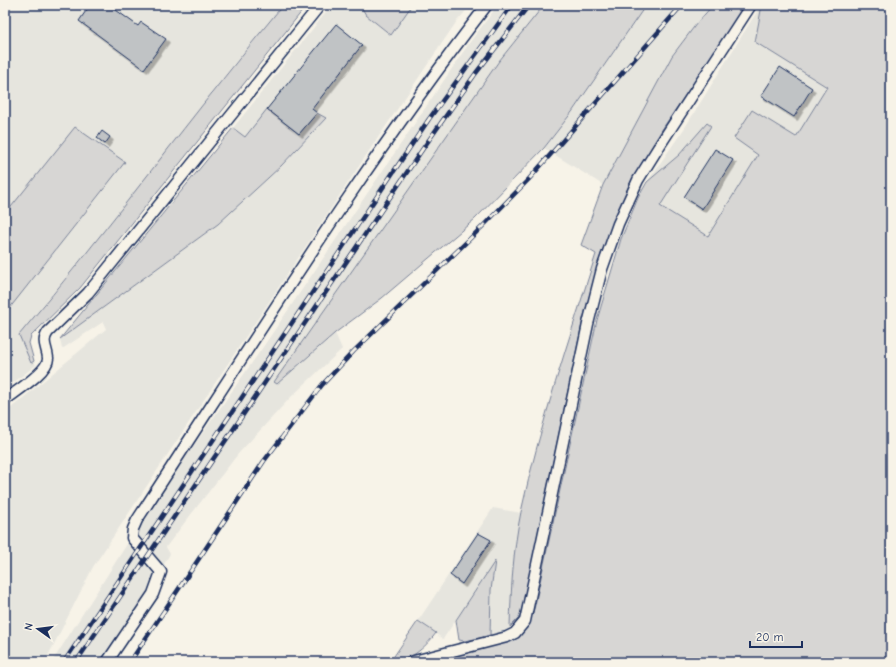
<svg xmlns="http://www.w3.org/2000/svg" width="896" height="667" font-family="'Comic Neue',sans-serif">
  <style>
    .built { fill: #e6e5de }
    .green { fill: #d7d6d4; stroke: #798299 }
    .building { fill: #c0c3c5; stroke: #1b2f5e; filter: url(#shadow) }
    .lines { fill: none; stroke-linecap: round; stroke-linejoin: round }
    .service-casing { stroke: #1b2f5e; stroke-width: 13 }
    .service { stroke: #f7f3e8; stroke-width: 10 }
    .rail-casing { stroke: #1b2f5e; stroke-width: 4.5 }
    .rail { stroke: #f7f3e8; stroke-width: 3; stroke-dasharray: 9; stroke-linecap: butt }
  </style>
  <defs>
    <filter id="shadow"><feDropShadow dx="3.5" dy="3.5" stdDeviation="0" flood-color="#0004"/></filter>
  </defs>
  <rect width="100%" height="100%" fill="#f7f3e8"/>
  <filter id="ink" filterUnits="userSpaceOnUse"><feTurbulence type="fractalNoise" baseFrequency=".025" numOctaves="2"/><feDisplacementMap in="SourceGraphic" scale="8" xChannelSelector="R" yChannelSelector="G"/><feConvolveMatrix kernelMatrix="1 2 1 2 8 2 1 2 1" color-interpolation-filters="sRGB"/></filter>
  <g filter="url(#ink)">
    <!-- built -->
    <g class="built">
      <polygon points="5,5 283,5 234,64 146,179 19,335 31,363 34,361 36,365 5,389"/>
      <polygon points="332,5 360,5 366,15 391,35 412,5 471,5 457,21 373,145 93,567 45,662 5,662 5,413 106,329 103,322 62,349 60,339 218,224 281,166 325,119 316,113 299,134 245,137 233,128"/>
      <polygon points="498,5 544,5 499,61 276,383 335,333 342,349 291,397 238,454 182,526 166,547 170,554 140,604 101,662 52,662 150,508 261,350 470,42"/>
      <polygon points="646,5 713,5 697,23 672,56 603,185 544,148 572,112"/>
      <polygon points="761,5 831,5 854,75 706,247 621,239 638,198 647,182 684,129"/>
      <polygon points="493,508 521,513 511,586 510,627 514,662 491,649 490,636 491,590 495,562 443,639 418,621"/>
    </g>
    <!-- green -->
    <g class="green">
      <path d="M283 5H307L80 288 31 336 29 343 34 361 31 363 19 335C110 228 193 113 283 5Z"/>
      <polygon points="360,5 412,5 391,35 366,15"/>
      <polygon points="544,5 646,5 572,112 544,148 475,219 382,298 335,333 277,384 274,382 499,61"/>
      <path d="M713 5H746L663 128 629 185 601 254 583 319 522 609 518 619 510 627C511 589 513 550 521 512 540 425 569 339 596 254L581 245 603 185 672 56 697 23Z"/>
      <path d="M762 5H891V662H423L515 639C526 630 532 618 535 605L597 320 621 239 638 198 647 182 679 155 707 123 711 126 660 206 708 236 758 155 734 138 752 110 796 137 827 87 755 42Z"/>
      <polygon points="267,109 299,134 317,113 326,118 281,166 218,224 60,339 233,128 245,137"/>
      <polygon points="75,127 125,162 5,314 5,210 7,212"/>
      <polygon points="495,561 491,590 490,636 464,641 459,640 456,620"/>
      <path d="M418 621 436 633C425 648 409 662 390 662Z"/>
    </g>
    <!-- building -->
    <g class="building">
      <polygon points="90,5 109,5 138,26 141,22 166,39 144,69 79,21"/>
      <polygon points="336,24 362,45 312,109 317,113 299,134 267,109"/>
      <polygon points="780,67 812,88 794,117 761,96"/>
      <polygon points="102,131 110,137 105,144 97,138"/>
      <polygon points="715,149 733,160 702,209 684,197"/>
      <polygon points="478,533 491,540 462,584 450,575"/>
    </g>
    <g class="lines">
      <defs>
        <g id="service">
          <path d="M5 400C15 392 49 371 48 358 47 347 41 342 48 332L88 293 320 5"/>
          <path d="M107 662 153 594 161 572 132 538 133 529 137 520C251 346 360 169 487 5"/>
          <polyline points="410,662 507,637 515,633 525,621 588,324 602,269 618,224 638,180 658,148 751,5"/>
        </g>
      </defs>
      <!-- service casing -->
      <use href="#service" class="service-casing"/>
      <!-- service -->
      <use href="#service" class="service"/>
      <defs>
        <g id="rail">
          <polyline points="64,662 429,119 512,5"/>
          <polyline points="76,662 424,147 476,73 529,5"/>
          <polyline points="130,662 264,461 322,385 354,351 483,226 529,179 682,5"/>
        </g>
      </defs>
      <!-- rail casing -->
      <use href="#rail" class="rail-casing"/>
      <!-- rail -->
      <use href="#rail" class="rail"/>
    </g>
  </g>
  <!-- margin -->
  <rect width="896" height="667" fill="none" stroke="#f7f3e8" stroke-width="20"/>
  <rect x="10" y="10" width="876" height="647" fill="none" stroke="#1b2f5e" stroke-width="1.5" filter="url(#ink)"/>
  <!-- north arrow -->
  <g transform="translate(38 629) rotate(284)" stroke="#f7f3e8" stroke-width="3" paint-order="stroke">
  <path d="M0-3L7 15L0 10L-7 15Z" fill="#1b2f5e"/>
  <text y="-6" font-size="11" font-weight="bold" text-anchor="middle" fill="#1b2f5e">N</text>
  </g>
  <!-- scale -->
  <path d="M750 641v6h52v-6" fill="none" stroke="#1b2f5e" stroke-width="2"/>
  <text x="756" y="641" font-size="12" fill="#1b2f5e" stroke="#f7f3e8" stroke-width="3" paint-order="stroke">20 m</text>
</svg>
